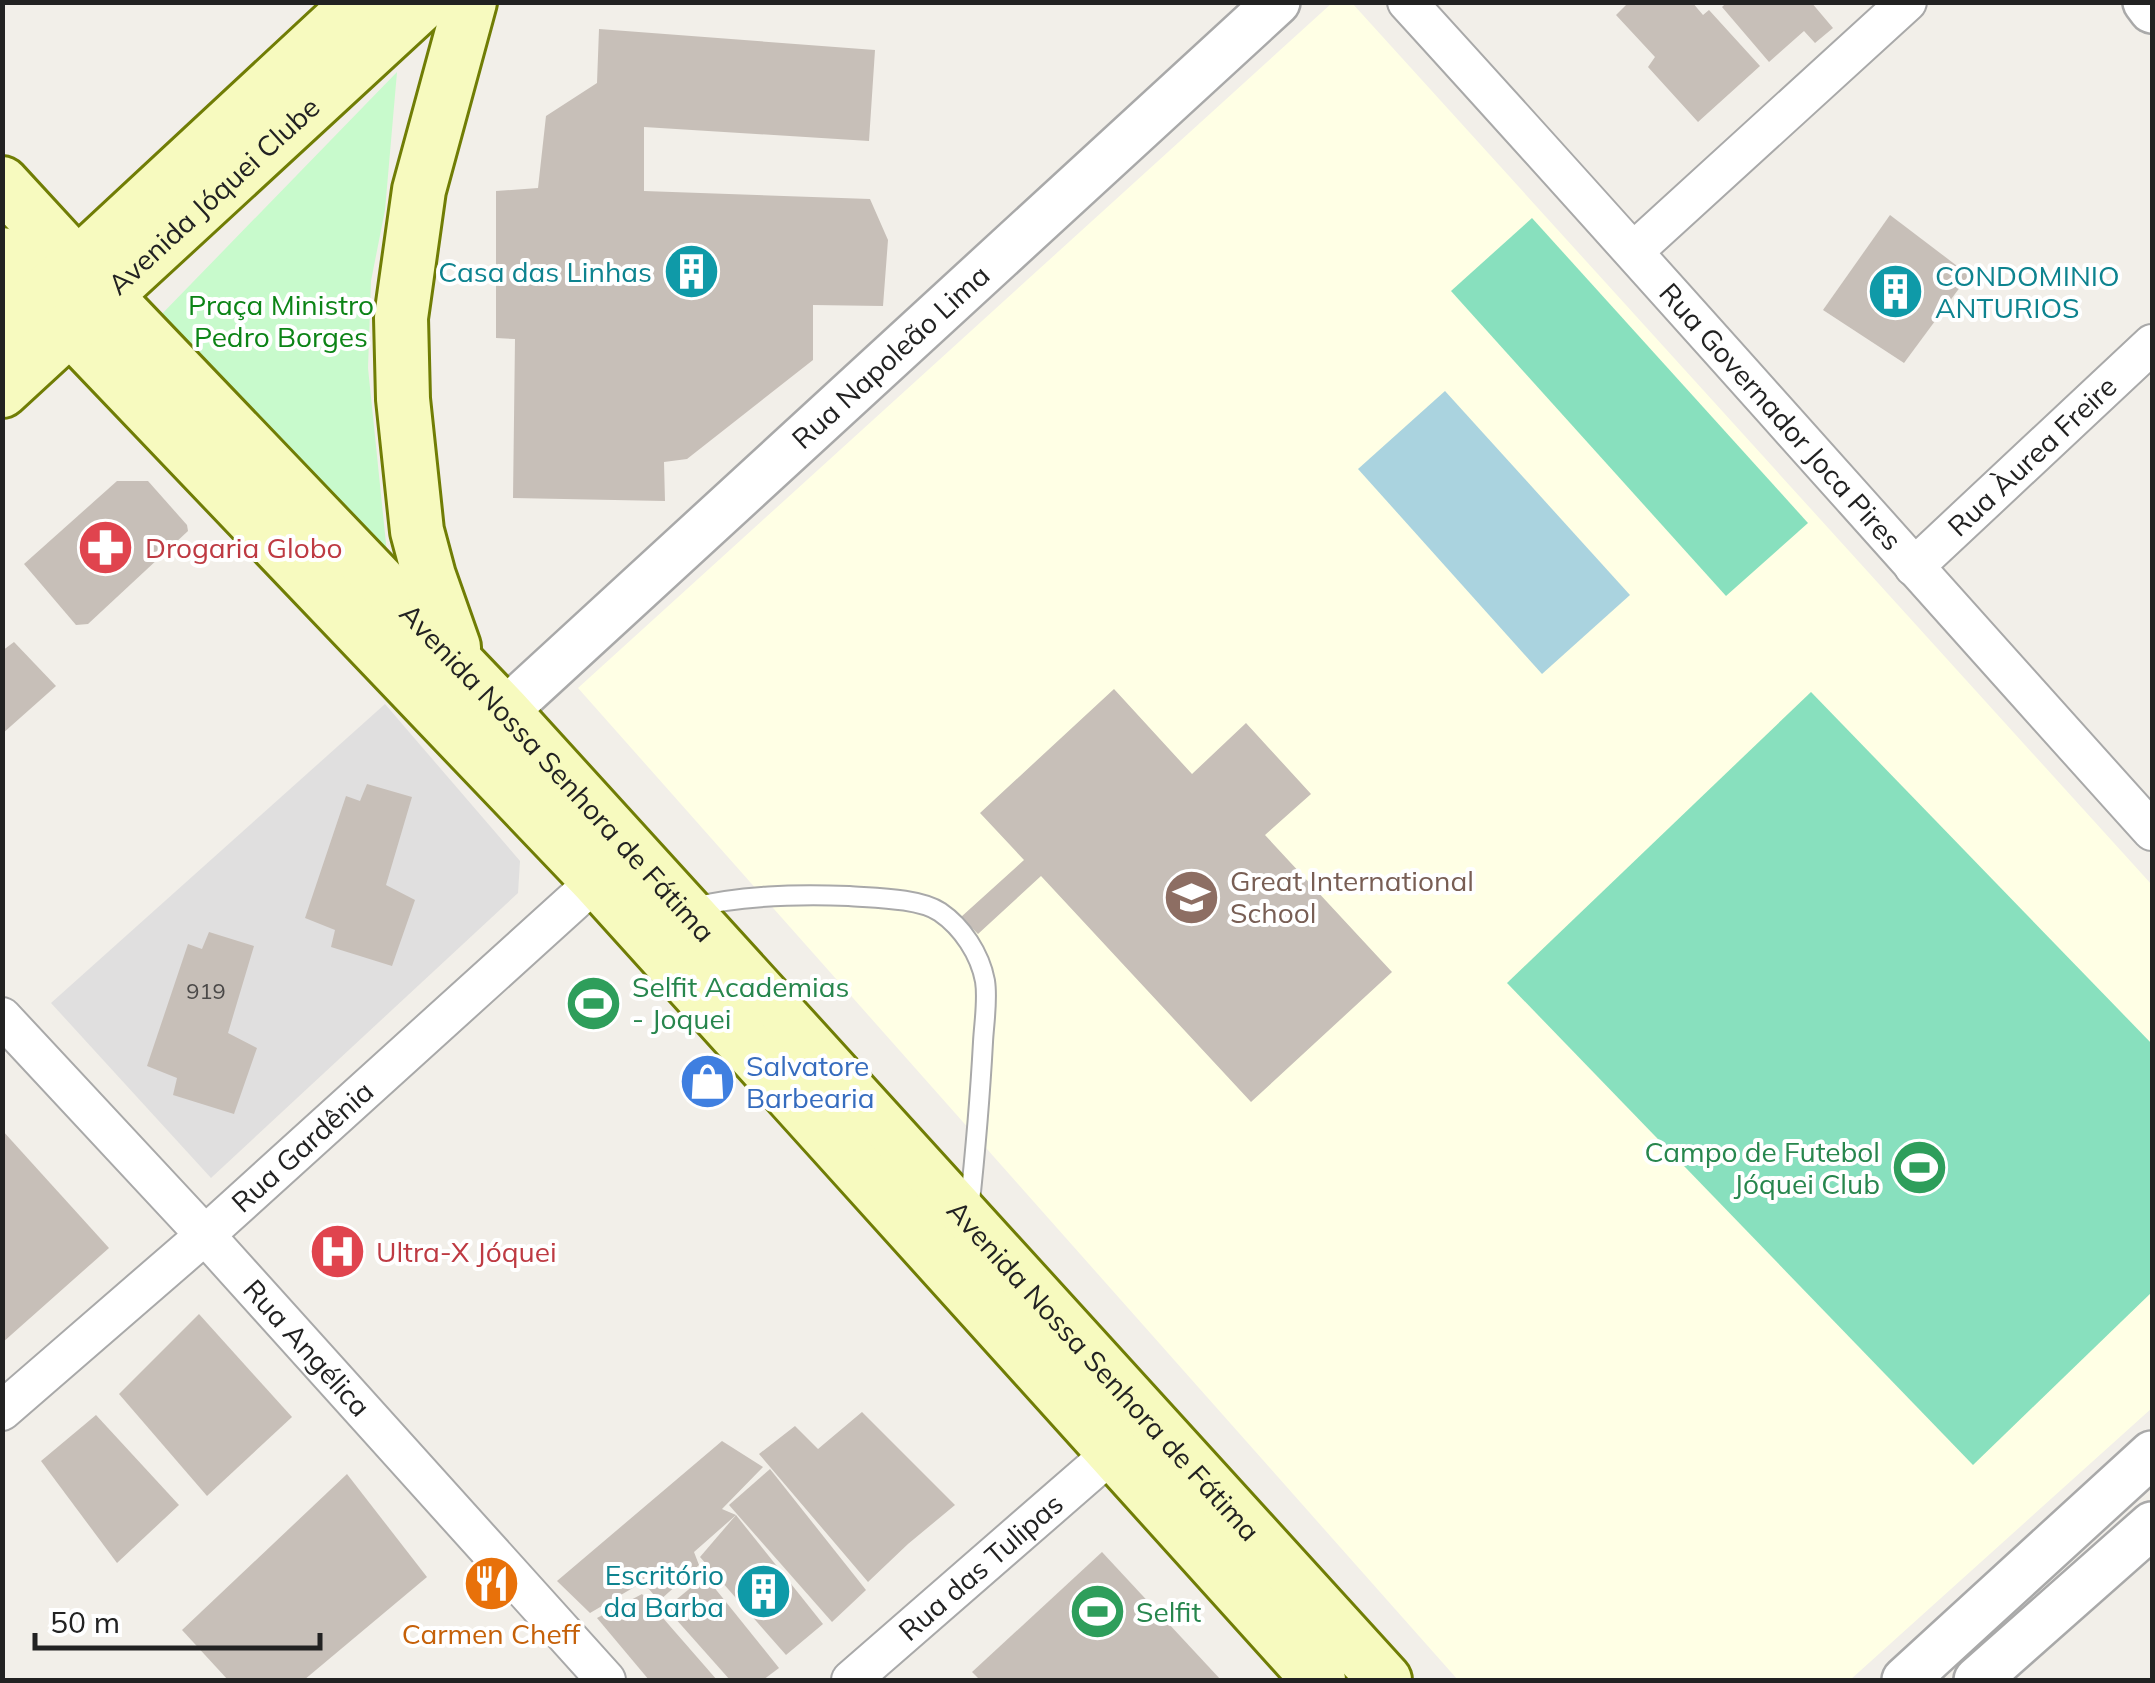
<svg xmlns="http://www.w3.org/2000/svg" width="2155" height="1683" font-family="Mulish,sans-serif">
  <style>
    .residential { fill: #e0dfdf }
    .education { fill: #ffffe5 }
    .park { fill: #c8facc }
    .pitch { fill: #88e0be }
    .water { fill: #aad3df }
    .building { fill: #c7bfb8 }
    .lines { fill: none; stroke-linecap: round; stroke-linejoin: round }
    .service-casing { stroke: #a9a9a9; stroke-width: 22 }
    .minor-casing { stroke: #a9a9a9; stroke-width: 42 }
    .tertiary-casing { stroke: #a9a9a9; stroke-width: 50 }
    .secondary-casing { stroke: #707d05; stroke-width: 58 }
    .service { stroke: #fff; stroke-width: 18 }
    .minor { stroke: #fff; stroke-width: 38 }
    .tertiary { stroke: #fff; stroke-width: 45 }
    .secondary { stroke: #f7fabf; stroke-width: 52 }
    .labels { text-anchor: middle; stroke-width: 8; stroke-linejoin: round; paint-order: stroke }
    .number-label { font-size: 22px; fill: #4b4948 }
    .street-label { font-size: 28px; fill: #222; stroke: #fff }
    .culture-label { font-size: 28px; fill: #0d838f; stroke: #fff; text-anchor: end }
    .park-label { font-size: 28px; fill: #0c8416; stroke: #fff }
    .health-label { font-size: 28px; fill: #be3a42; stroke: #fff; text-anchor: start }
    .education-label { font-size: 28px; fill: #785e54; stroke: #fff; text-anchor: start }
    .leisure-label { font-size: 28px; fill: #27864d; stroke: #fff; text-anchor: start }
    .shop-label { font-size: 28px; fill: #366cbe; stroke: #fff; text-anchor: start }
    .food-label { font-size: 28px; fill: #c56008; stroke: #fff }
  </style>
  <rect width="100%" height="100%" fill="#f2efe9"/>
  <!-- residential -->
  <polygon class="residential" points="385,704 520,861 518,893 211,1178 51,1003"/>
  <!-- education -->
  <polygon class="education" points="1332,3 1352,3 2152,885 2152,1408 1850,1680 1458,1680 578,688"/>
  <!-- park -->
  <polygon class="park" points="397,72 385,210 371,281 368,368 388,563 157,319"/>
  <!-- pitch -->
  <g class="pitch">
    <polygon points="1532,218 1808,523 1726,596 1451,291"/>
    <polygon points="1811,692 2152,1044 2152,1292 1973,1465 1507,983"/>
  </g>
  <!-- water -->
  <polygon class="water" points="1445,391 1630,595 1542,674 1358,469"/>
  <!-- building -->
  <g class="building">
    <polygon points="1629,2 1692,2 1703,15 1709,10 1760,66 1698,122 1648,67 1655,57 1616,15"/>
    <polygon points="1727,2 1811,2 1833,28 1815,43 1804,31 1769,62 1722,7"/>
    <polygon points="599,29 875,50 869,141 644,127 644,191 870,199 888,240 883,306 813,305 813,360 687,459 664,462 665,501 513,498 515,339 496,338 496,191 538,188 546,116 597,83"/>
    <polygon points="1890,215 1969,275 1904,363 1823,310"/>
    <polygon points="117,481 148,481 187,525 188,531 88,624 76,625 24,564"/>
    <polygon points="14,642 56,686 2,734 2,651"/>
    <polygon points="1114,689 1192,774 1246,723 1311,794 1265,835 1392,972 1251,1102 1041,876 978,934 961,917 1024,860 980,813"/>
    <polygon points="367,784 412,797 386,885 415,900 392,966 331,947 335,930 305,918 346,796 360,801"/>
    <polygon points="209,932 254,946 228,1033 257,1048 234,1114 173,1095 177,1078 147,1066 188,944 202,949"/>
    <polygon points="2,1130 109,1248 2,1343"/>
    <polygon points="199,1314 292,1417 207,1496 119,1394"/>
    <polygon points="862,1412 955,1505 908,1544 868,1582 759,1454 795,1426 818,1449"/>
    <polygon points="96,1415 179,1505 117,1563 41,1461"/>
    <polygon points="722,1441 763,1467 722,1509 736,1515 694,1552 699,1565 659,1601 643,1582 590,1613 557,1581"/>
    <polygon points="770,1469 866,1590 832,1622 729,1505"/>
    <polygon points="347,1474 427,1577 304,1680 228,1680 182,1630"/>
    <polygon points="736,1515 823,1624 786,1655 700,1557"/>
    <polygon points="1102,1552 1221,1680 980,1680 972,1672"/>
    <polygon points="705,1576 779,1668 763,1680 730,1680 666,1608"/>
    <polygon points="642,1594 717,1680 649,1680 597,1618"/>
  </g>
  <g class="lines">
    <defs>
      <path id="service" d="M689 908C741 895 796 894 849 896 874 898 919 898 940 912 962 927 980 954 985 981 988 1000 984 1023 983 1042 980 1098 975 1155 969 1211"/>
      <g id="minor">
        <path id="s1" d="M1407 2C1658 277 1903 555 2152 831"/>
        <polyline points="1634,251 1907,2"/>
        <path id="s2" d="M1914 567 2152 344"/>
        <path id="s3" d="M2 1017 205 1235 606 1680"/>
        <path id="s4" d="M2 1411 205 1235 597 880"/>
        <path id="s5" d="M851 1680 1113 1452"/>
      </g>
      <g id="tertiary">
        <polyline points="2146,2 2152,10"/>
        <path id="s6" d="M504 712 1277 2"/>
        <polyline points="1905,1680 2152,1454"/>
        <polyline points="1977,1680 2152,1525"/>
      </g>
      <g id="secondary">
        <path id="s7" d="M2 183 106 296 504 712 1385 1680"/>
        <polyline points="2,254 71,329 597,880 1319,1680"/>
        <polyline points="2,330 77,265 360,2"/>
        <path id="s8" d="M2 391 424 2"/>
        <polyline points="454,647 429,576 417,531 403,399 401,318 419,190 470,2"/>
      </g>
    </defs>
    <!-- service casing -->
    <use href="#service" class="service-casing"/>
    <!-- minor casing -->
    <use href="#minor" class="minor-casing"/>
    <!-- tertiary casing -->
    <use href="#tertiary" class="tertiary-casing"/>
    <!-- secondary casing -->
    <use href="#secondary" class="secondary-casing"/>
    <!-- service -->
    <use href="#service" class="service"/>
    <!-- minor -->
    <use href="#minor" class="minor"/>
    <!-- tertiary -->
    <use href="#tertiary" class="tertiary"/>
    <!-- secondary -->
    <use href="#secondary" class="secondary"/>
  </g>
  <!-- icons -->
  <defs>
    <symbol id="building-disc" viewBox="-11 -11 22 22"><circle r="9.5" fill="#0f9aa8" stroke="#fff"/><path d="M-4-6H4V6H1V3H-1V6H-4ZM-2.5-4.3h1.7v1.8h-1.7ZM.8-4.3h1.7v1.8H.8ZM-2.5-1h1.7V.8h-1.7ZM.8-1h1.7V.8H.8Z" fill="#fff"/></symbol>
    <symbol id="pharmacy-disc" viewBox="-11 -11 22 22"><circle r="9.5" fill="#e0444e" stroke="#fff"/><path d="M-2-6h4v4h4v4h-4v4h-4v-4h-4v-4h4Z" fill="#fff"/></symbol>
    <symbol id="school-disc" viewBox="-11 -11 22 22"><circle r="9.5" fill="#8d6e63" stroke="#fff"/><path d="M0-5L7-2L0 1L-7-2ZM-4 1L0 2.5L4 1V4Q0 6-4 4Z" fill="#fff"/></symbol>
    <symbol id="stadium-disc" viewBox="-11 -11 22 22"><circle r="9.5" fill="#2e9e5b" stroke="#fff"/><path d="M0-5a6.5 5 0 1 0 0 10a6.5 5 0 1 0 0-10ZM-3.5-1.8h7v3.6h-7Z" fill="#fff"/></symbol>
    <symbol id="shop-disc" viewBox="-11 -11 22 22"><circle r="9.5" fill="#3f7fe0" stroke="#fff"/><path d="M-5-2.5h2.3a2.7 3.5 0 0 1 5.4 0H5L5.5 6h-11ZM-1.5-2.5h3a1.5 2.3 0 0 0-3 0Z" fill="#fff"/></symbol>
    <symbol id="hospital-disc" viewBox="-11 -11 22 22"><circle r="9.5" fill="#e0444e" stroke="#fff"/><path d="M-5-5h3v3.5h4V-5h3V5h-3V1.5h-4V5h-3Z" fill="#fff"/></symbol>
    <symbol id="restaurant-disc" viewBox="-11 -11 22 22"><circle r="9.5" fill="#e8710a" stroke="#fff"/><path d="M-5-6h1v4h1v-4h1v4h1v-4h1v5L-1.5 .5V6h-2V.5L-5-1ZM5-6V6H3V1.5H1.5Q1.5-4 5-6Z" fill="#fff"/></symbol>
  </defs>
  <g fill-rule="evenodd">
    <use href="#building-disc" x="660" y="240" width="63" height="63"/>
    <use href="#building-disc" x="1864" y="260" width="63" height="63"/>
    <use href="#pharmacy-disc" x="74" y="516" width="63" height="63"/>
    <use href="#school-disc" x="1160" y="866" width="63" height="63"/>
    <use href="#stadium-disc" x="562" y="972" width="63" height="63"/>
    <use href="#shop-disc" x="676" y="1050" width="63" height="63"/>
    <use href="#stadium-disc" x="1888" y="1136" width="63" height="63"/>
    <use href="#hospital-disc" x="306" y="1220" width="63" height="63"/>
    <use href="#restaurant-disc" x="460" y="1552" width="63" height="63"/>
    <use href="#building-disc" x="732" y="1560" width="63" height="63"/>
    <use href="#stadium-disc" x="1066" y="1580" width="63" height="63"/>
  </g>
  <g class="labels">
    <!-- number labels -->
    <g class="number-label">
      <text x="206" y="999">919</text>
    </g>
    <!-- street labels -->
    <g class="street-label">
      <text dy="10" stroke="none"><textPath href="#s8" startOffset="288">Avenida Jóquei Clube</textPath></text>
      <text dy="10" stroke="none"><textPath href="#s6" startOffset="525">Rua Napoleão Lima</textPath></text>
      <text dy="10" stroke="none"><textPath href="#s1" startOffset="558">Rua Governador Joca Pires</textPath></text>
      <text dy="10" stroke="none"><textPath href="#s2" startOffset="162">Rua Àurea Freire</textPath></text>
      <text dy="10" stroke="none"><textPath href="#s7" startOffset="810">Avenida Nossa Senhora de Fátima</textPath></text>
      <text dy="10" stroke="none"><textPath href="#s4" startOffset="400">Rua Gardênia</textPath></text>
      <text dy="10" stroke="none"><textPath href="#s3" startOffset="450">Rua Angélica</textPath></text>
      <text dy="10" stroke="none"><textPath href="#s7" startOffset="1620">Avenida Nossa Senhora de Fátima</textPath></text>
      <text dy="10" stroke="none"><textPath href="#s5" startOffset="172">Rua das Tulipas</textPath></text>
    </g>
    <!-- culture labels -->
    <g class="culture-label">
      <text x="652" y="282">Casa das Linhas</text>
      <text x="1935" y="286" text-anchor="start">CONDOMINIO<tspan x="1935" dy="32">ANTURIOS</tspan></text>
      <text x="724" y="1585">Escritório<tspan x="724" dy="32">da Barba</tspan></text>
    </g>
    <!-- park labels -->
    <g class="park-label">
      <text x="281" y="315">Praça Ministro<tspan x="281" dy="32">Pedro Borges</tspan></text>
    </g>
    <!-- health labels -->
    <g class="health-label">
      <text x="145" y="558">Drogaria Globo</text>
      <text x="376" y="1262">Ultra-X Jóquei</text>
    </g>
    <!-- education labels -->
    <g class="education-label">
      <text x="1230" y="891">Great International<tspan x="1230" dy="32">School</tspan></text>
    </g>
    <!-- leisure labels -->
    <g class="leisure-label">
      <text x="632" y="997">Selfit Academias<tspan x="632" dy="32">- Joquei</tspan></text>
      <text x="1880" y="1162" text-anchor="end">Campo de Futebol<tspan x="1880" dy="32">Jóquei Club</tspan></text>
      <text x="1136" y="1622">Selfit</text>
    </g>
    <!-- shop labels -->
    <g class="shop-label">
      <text x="746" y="1076">Salvatore<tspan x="746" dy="32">Barbearia</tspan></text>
    </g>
    <!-- food labels -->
    <g class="food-label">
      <text x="491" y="1644">Carmen Cheff</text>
    </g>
  </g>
  <!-- border -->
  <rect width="2155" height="1683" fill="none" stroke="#222222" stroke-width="10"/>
  <!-- scale -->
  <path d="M35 1633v15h285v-15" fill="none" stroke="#222222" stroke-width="5"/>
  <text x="50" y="1633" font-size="30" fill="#222222" stroke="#ffffff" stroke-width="8" paint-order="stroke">50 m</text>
</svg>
